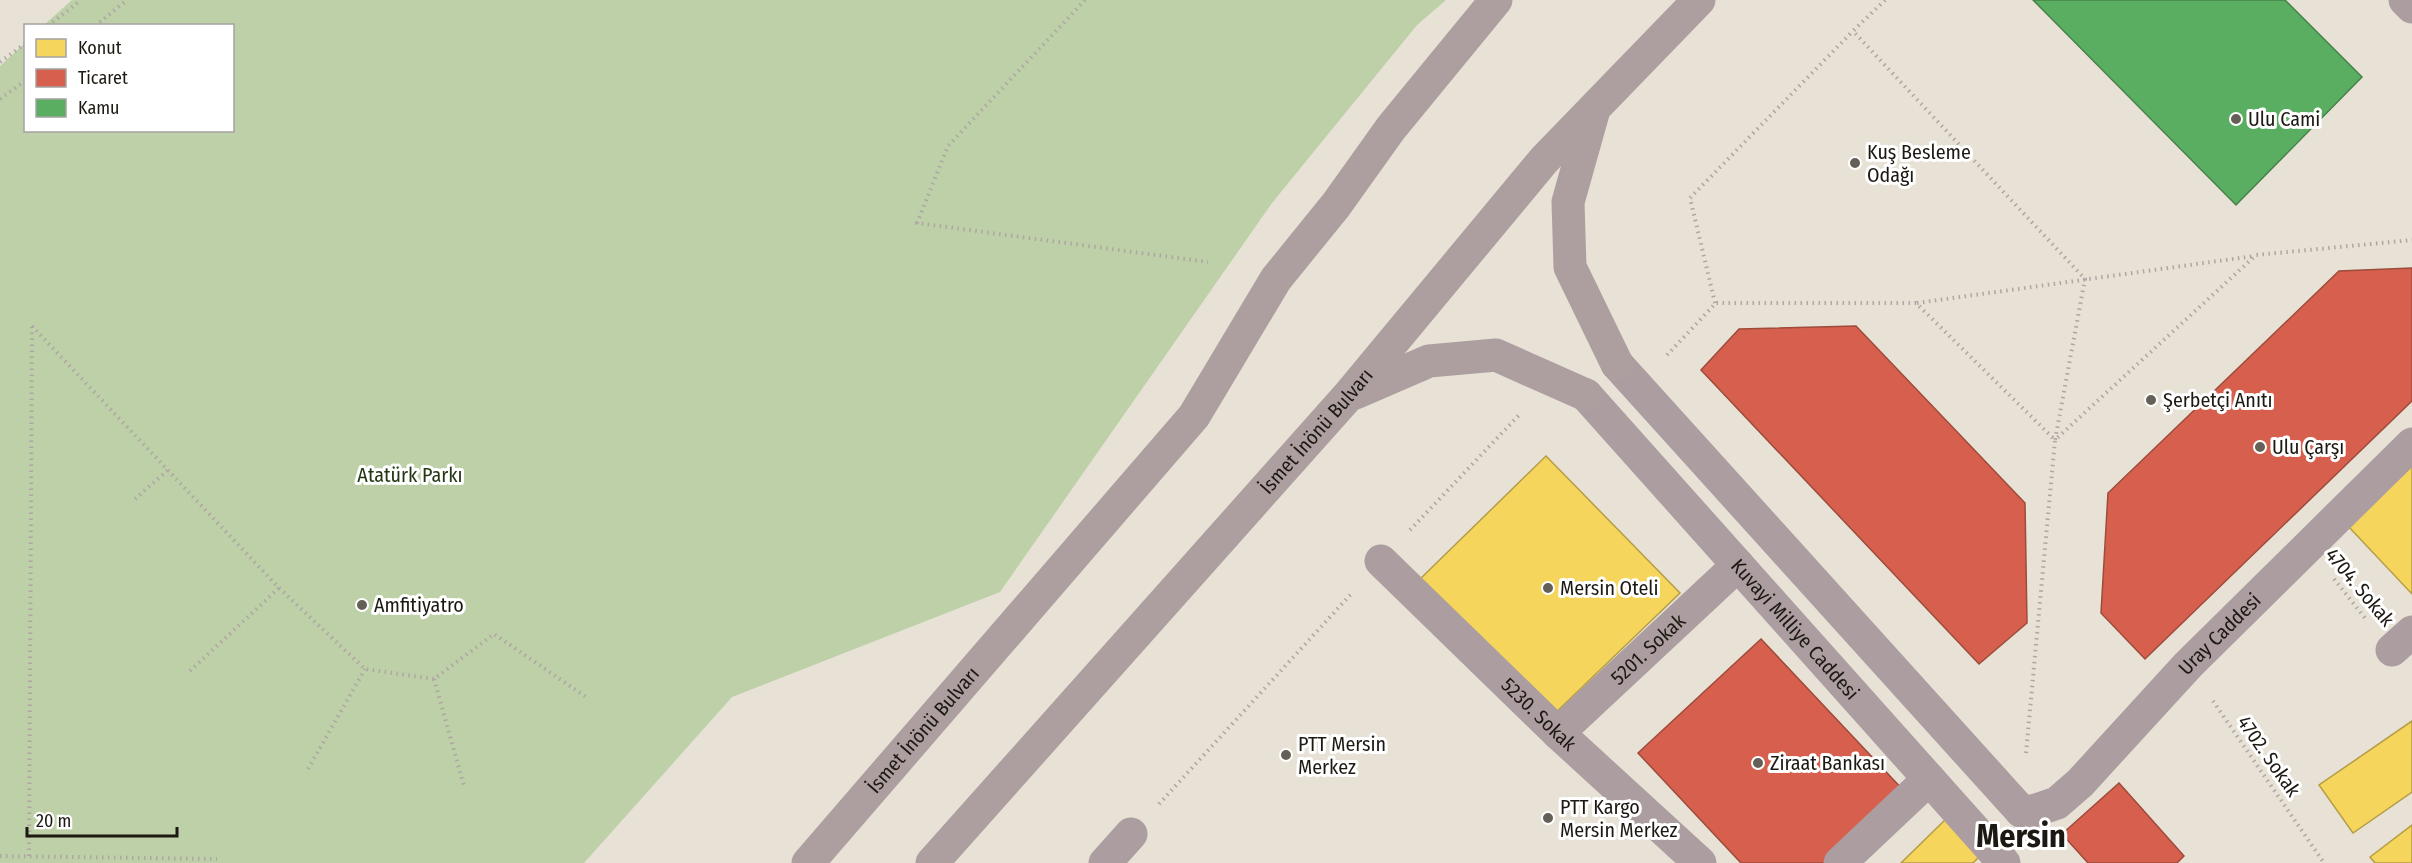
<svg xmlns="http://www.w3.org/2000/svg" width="2412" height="863" font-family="'Fira Sans Condensed',sans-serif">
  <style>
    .green { fill: #bdd0a7 }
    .homes { fill: #f6d55c; stroke: #b59d46; stroke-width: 1.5 }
    .shops { fill: #d6604d; stroke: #9e4b3b; stroke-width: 1.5 }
    .public { fill: #5aae61; stroke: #488149; stroke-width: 1.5 }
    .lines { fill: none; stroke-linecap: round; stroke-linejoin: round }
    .path { stroke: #afa6a4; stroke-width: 4; stroke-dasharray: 1.5 4.5; stroke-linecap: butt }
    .minor { stroke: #ac9ea0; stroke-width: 33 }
    .major { stroke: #ad9f9f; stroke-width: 33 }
    .poi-dot { fill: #645f57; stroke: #fff; stroke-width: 2 }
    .labels { text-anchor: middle; stroke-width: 6; stroke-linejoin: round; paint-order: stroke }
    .poi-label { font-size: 20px; fill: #1d1912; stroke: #fff; text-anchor: start }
    .street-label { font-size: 20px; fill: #1d1912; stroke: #fff }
    .park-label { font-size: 20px; fill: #243714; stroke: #fff }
    .town-label { font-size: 32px; font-weight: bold; fill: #1d1912; stroke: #fff }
  </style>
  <rect width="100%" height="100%" fill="#e7e1d6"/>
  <!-- green -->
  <polygon class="green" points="72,0 1446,0 1417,25 1272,203 1000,592 732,697 584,863 0,863 0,66 25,43 26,130 232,130 232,26 44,25"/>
  <!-- homes -->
  <g class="homes">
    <polygon points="2062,0 2180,0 2166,17 2141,30 2113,32 2086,25 2065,7"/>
    <polygon points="1546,456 1680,593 1549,719 1416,583"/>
    <polygon points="2412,466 2412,594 2348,526"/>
    <polygon points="2412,721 2412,792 2353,833 2319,785"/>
    <polygon points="1949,816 1984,852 1973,863 1901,863"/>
    <polygon points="2412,825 2412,863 2375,863 2370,857"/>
  </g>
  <!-- shops -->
  <g class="shops">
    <polygon points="2412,268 2412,401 2145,659 2101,613 2108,493 2339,271"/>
    <polygon points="1856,326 2025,503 2027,623 1979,664 1701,370 1739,329"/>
    <polygon points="1761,639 1905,792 1829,863 1741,863 1638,753"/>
    <polygon points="2119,783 2184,856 2177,863 2088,863 2062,834"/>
  </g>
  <!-- public -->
  <polygon class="public" points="2033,0 2285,0 2362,77 2236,205"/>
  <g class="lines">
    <!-- path -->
    <g class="path">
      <polyline points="1085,0 948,146 917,223 1208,262"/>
      <polyline points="1885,0 1853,31 2085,279 2055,440"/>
      <polyline points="48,26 81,0"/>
      <polyline points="95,26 127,0"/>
      <polyline points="0,62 26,43"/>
      <polyline points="0,99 26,80"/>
      <polyline points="1715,303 1690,198 1853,31"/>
      <polyline points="1917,303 2254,256"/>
      <polyline points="32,326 279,588 365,669 434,679 494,634 586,697"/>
      <polyline points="1667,355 1716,303 1916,303 2055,440"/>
      <polyline points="135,499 169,469"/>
      <polyline points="1410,530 1520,414"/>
      <polyline points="2334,579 2365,618"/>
      <polyline points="190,671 279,588"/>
      <polyline points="434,679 464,786"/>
      <polyline points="2213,701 2324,863"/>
      <polyline points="2026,753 2055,440 2256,255 2412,240"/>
      <polyline points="308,769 365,669"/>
      <polyline points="1159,804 1352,593"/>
      <polyline points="0,856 217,859"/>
      <polyline points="29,856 32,327"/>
    </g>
    <!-- minor -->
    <g class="minor">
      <polyline points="2405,0 2412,7"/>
      <polyline points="1617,364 2021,811"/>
      <path id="s1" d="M1586 395 2004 863"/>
      <path id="s2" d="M1381 561 1558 733 1700 863"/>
      <polyline points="2392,650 2412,632"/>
      <path id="s3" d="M1558 733 1738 565"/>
      <path id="s4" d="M2021 811H2033L2057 803 2080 783 2188 665 2412 444"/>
      <polyline points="1105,863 1131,834"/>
      <polyline points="1840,863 1929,779"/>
    </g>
    <!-- major -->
    <g class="major">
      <polyline points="1593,113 1568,202 1570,267 1617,364"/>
      <polyline points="1355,393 1429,361 1496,355 1586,395"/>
      <path id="s5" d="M808 863 1194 416 1276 279 1336 205 1391 128 1496 0"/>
      <path id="s6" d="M932 863 1348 396 1544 160 1699 0"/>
    </g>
  </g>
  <!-- markers -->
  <g class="poi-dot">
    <circle cx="2236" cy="119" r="6"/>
    <circle cx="1855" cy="163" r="6"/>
    <circle cx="2151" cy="400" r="6"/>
    <circle cx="2260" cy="447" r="6"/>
    <circle cx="1548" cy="588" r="6"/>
    <circle cx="362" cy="605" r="6"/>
    <circle cx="1286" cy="755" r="6"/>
    <circle cx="1758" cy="763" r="6"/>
    <circle cx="1548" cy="818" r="6"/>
  </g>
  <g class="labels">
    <!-- poi labels -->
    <g class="poi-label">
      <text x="2248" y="126">Ulu Cami</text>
      <text x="1867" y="159">Kuş Besleme<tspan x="1867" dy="23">Odağı</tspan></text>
      <text x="2163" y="407">Şerbetçi Anıtı</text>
      <text x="2272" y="454">Ulu Çarşı</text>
      <text x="1560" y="595">Mersin Oteli</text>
      <text x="374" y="612">Amfitiyatro</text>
      <text x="1298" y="751">PTT Mersin<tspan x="1298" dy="23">Merkez</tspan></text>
      <text x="1770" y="770">Ziraat Bankası</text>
      <text x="1560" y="814">PTT Kargo<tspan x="1560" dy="23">Mersin Merkez</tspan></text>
    </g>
    <!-- street labels -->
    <g class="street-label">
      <text dy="7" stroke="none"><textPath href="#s6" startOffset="578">İsmet İnönü Bulvarı</textPath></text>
      <text transform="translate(2360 587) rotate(50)" y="7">4704. Sokak</text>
      <text dy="7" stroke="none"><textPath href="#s1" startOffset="314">Kuvayi Milliye Caddesi</textPath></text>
      <text dy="7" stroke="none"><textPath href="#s4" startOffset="272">Uray Caddesi</textPath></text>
      <text dy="7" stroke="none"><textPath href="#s3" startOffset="123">5201. Sokak</textPath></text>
      <text dy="7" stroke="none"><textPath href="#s2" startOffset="220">5230. Sokak</textPath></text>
      <text dy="7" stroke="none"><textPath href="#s5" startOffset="176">İsmet İnönü Bulvarı</textPath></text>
      <text transform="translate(2269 756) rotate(55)" y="7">4702. Sokak</text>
    </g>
    <!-- park labels -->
    <g class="park-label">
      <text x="410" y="482">Atatürk Parkı</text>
    </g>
    <!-- town labels -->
    <g class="town-label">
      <text x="2021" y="847">Mersin</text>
    </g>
  </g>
  <!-- legend -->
  <rect x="24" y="24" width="210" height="108" fill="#ffffff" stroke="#a5a3a0" stroke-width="1.5"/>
  <rect x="36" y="39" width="30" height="18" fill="#f6d55c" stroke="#a5a3a0" stroke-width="1.5"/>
  <text x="78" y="54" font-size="18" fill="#1d1912">Konut</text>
  <rect x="36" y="69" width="30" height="18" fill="#d6604d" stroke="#a5a3a0" stroke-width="1.5"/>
  <text x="78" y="84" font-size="18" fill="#1d1912">Ticaret</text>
  <rect x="36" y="99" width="30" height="18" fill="#5aae61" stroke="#a5a3a0" stroke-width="1.5"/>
  <text x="78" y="114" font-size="18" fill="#1d1912">Kamu</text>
  <!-- scale -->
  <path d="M27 827v9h150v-9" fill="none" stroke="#1d1912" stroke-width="3"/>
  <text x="36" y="827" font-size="18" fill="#1d1912" stroke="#ffffff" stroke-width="4.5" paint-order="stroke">20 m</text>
</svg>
